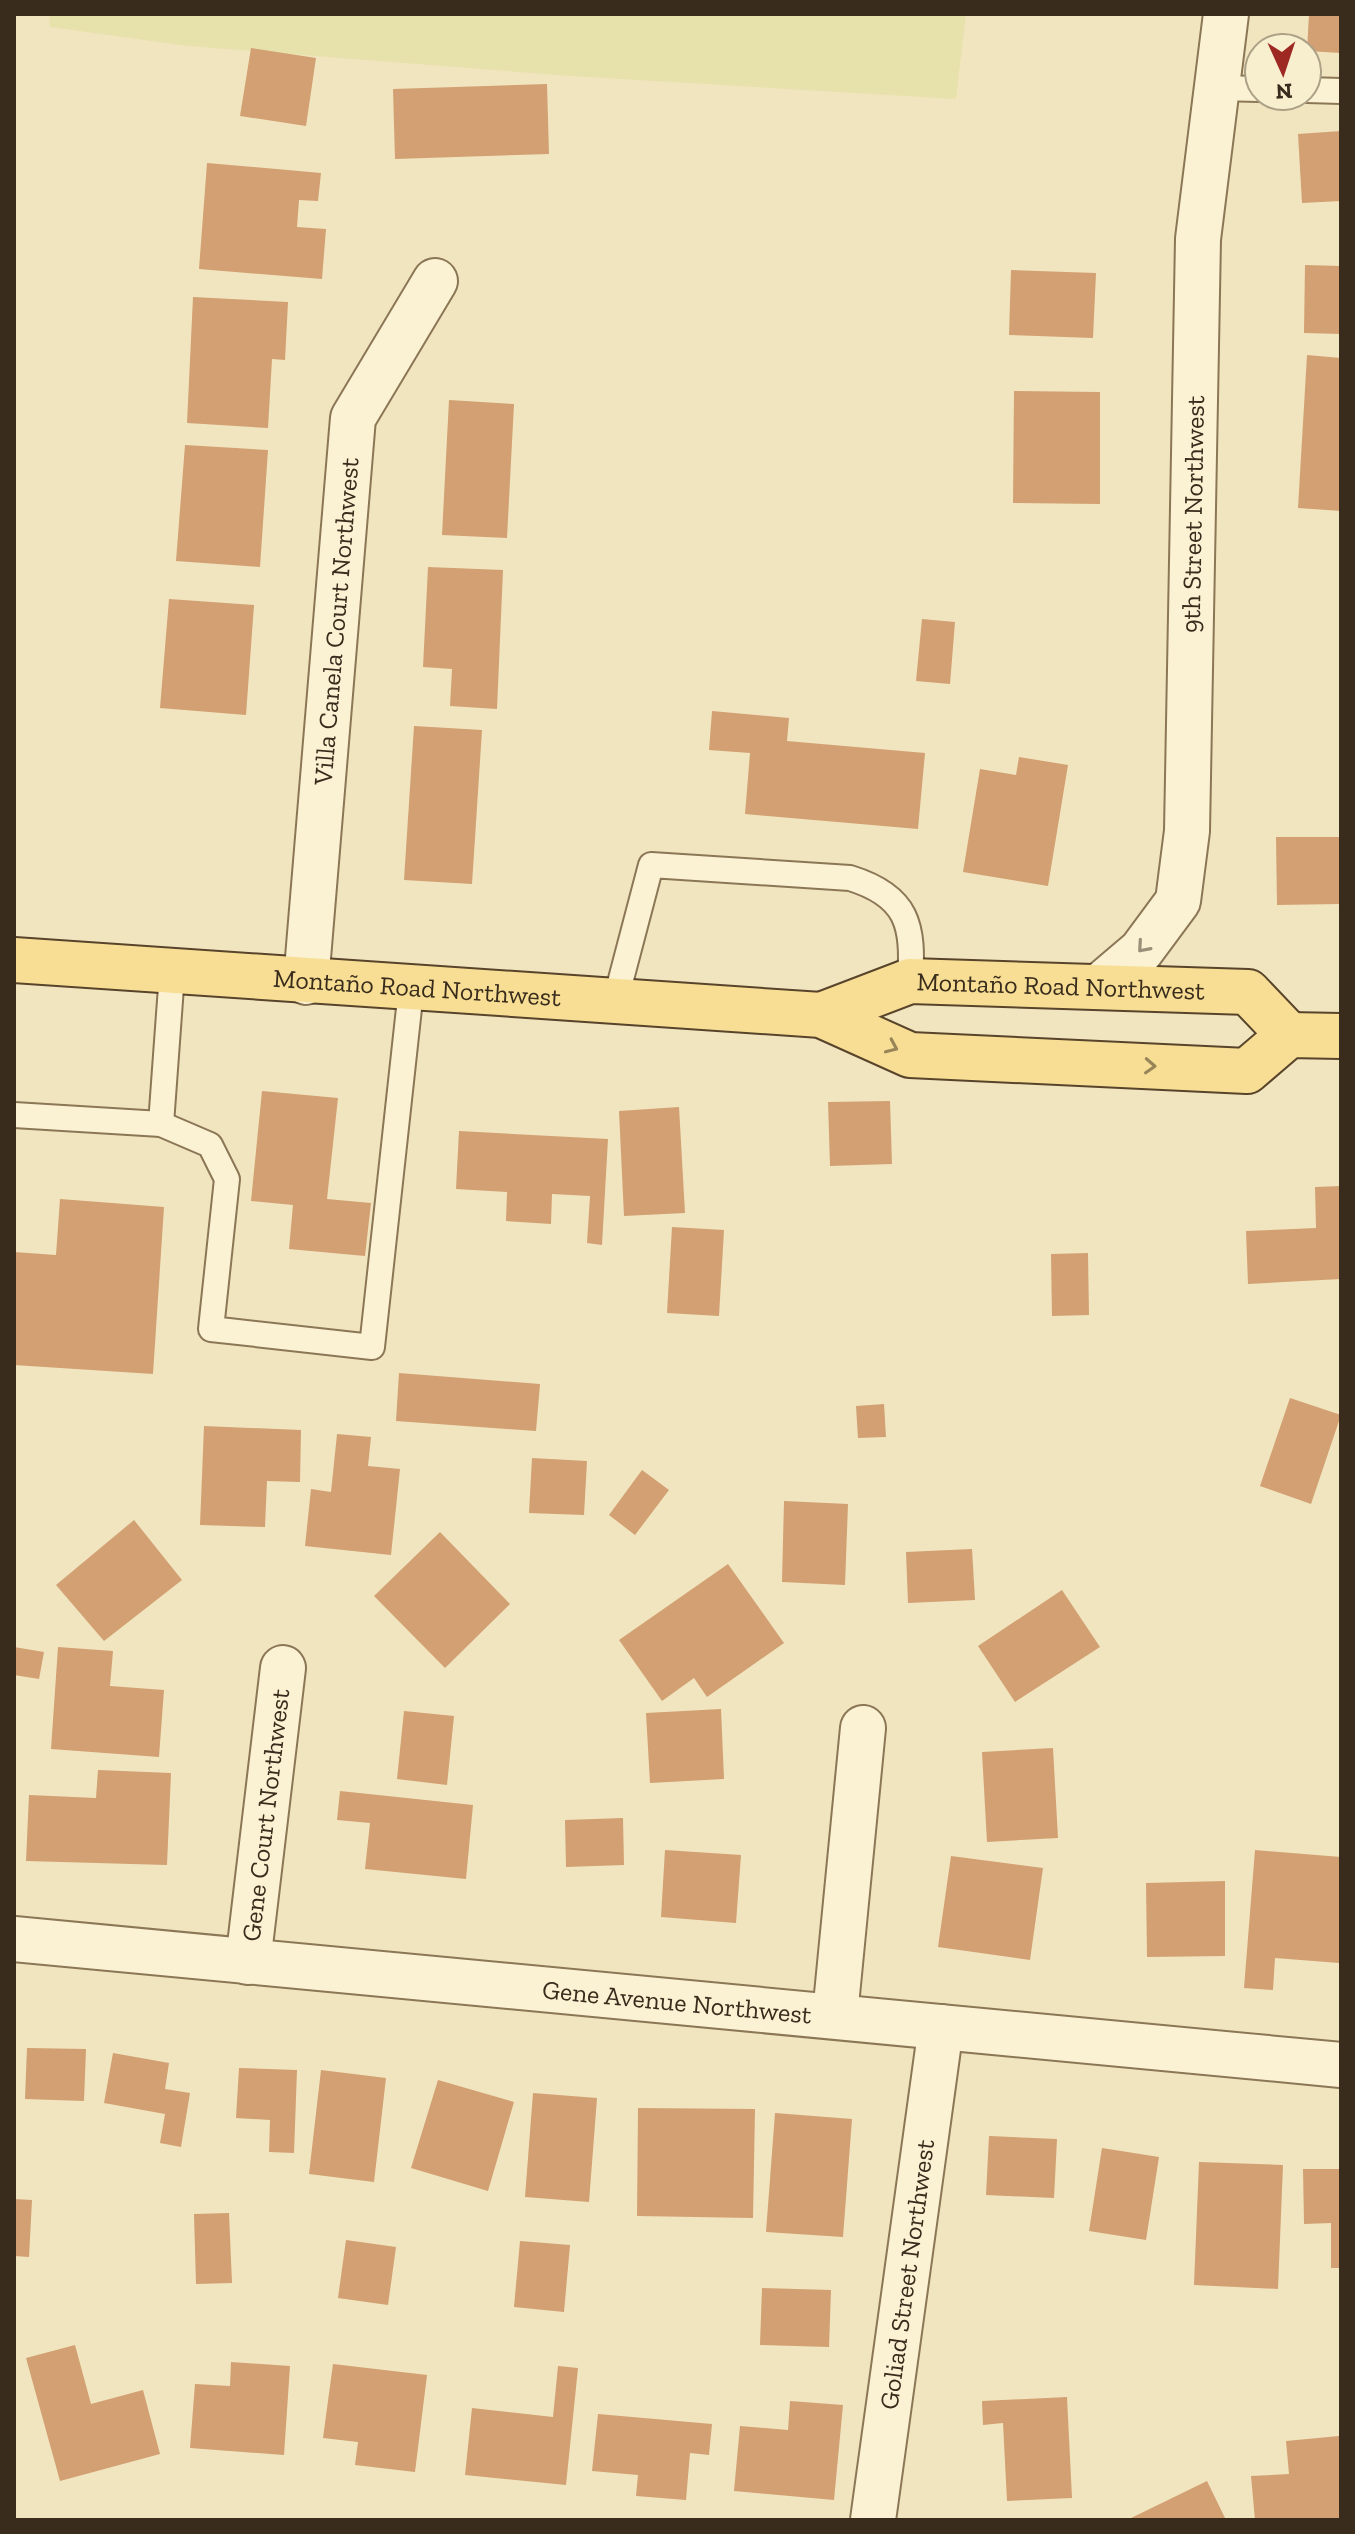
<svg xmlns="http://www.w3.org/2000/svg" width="1355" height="2534" font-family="'Zilla Slab',serif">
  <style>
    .farmland { fill: #e7e1ac }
    .building { fill: #d2a072 }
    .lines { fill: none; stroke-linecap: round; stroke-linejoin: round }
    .service-casing { stroke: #8b7656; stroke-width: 28 }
    .minor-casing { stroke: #8b7656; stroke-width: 48 }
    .primary-casing { stroke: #58432b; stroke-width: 48 }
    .service { stroke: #fbf2d3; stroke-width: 24 }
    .minor { stroke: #fbf2d3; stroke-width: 44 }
    .primary { stroke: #f7de94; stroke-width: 44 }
    .oneway { stroke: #9a8f78 }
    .oneway2 { stroke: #988558 }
    .labels { text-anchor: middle; stroke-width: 6; stroke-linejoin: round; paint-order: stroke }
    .street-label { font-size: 26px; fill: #392c1c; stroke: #f8efcf }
  </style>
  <rect width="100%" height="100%" fill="#f1e5bf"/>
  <!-- farmland -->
  <polygon class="farmland" points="49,14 966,14 956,99 570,76 188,46 50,27"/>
  <!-- building -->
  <g class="building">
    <polygon points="1309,14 1341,14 1341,53 1307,51"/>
    <polygon points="251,48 316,58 306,126 240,116"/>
    <polygon points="547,84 549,154 395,159 393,89"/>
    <polygon points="1341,131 1341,201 1302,203 1298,134"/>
    <polygon points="207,163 321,173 318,201 299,200 297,227 326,229 322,279 199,269"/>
    <polygon points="1305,265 1341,266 1341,334 1304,333"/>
    <polygon points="1011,270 1096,273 1093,338 1009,335"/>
    <polygon points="193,297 288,302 285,360 272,359 268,428 187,423"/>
    <polygon points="1307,355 1341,358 1341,511 1298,508"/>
    <polygon points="1014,391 1100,392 1100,504 1013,503"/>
    <polygon points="449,400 514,404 507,538 442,535"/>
    <polygon points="185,445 268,450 260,567 176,561"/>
    <polygon points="428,567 503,570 497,709 450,706 452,669 423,667"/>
    <polygon points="169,599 254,605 246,715 160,708"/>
    <polygon points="922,619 955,622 950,684 916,681"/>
    <polygon points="712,711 789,718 787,741 925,753 918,829 745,814 750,753 709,750"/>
    <polygon points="414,726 482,730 472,884 404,880"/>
    <polygon points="1019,757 1068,765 1048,886 963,872 980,769 1016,775"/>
    <polygon points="1276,837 1341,837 1341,904 1277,905"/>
    <polygon points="262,1091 338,1098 327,1199 371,1203 365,1256 289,1249 293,1205 251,1201"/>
    <polygon points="890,1101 892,1164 830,1166 828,1102"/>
    <polygon points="679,1107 685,1213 624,1216 619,1111"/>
    <polygon points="459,1131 608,1139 602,1245 587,1243 590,1196 552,1194 551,1224 506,1221 507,1192 456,1189"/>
    <polygon points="1341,1186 1341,1279 1248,1284 1246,1231 1316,1228 1315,1187"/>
    <polygon points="60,1199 164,1207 153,1374 14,1365 14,1252 56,1255"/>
    <polygon points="672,1227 724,1230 719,1316 667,1313"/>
    <polygon points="1088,1253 1089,1315 1052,1316 1051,1254"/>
    <polygon points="399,1373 540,1384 536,1431 396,1421"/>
    <polygon points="1290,1398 1341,1415 1311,1504 1260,1486"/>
    <polygon points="884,1404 886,1437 858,1438 856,1406"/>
    <polygon points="204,1426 301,1430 300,1482 267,1481 265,1527 200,1525"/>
    <polygon points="337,1434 371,1437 368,1466 400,1469 391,1555 305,1546 311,1489 331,1492"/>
    <polygon points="532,1458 587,1461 584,1515 529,1513"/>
    <polygon points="642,1470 669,1490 635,1535 609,1515"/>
    <polygon points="784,1501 848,1504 845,1585 782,1582"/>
    <polygon points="134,1520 182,1580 104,1641 56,1585"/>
    <polygon points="440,1532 510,1604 445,1668 374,1596"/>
    <polygon points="972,1549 975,1600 908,1603 906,1552"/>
    <polygon points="728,1564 784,1643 707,1697 694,1678 662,1701 619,1640"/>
    <polygon points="1062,1590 1100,1647 1015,1702 978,1646"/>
    <polygon points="14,1647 44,1652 39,1679 14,1675"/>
    <polygon points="58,1647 113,1651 110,1686 164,1690 159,1757 51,1749"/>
    <polygon points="721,1709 724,1779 650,1783 646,1713"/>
    <polygon points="404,1711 454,1716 447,1785 397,1779"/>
    <polygon points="1053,1748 1058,1838 987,1842 982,1752"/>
    <polygon points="98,1770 171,1773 167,1865 26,1861 29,1795 96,1798"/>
    <polygon points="340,1791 473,1805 466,1879 365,1869 370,1823 337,1820"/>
    <polygon points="623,1818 624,1865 566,1867 565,1820"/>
    <polygon points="665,1850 741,1855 736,1923 661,1917"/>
    <polygon points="1255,1850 1341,1857 1339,1963 1275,1958 1273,1990 1244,1988"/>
    <polygon points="951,1856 1043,1868 1030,1960 938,1947"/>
    <polygon points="1225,1881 1225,1956 1147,1957 1146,1883"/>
    <polygon points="27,2048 86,2049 84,2101 25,2099"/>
    <polygon points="113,2053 169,2063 165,2089 190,2093 181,2147 160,2143 165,2114 104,2103"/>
    <polygon points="239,2068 297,2070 294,2153 269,2152 270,2120 236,2118"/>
    <polygon points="321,2070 386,2078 374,2182 309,2174"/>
    <polygon points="438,2080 514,2102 488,2191 411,2168"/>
    <polygon points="533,2093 597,2098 589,2202 525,2197"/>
    <polygon points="638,2108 755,2109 753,2218 637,2216"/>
    <polygon points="775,2113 852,2119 843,2237 766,2232"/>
    <polygon points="989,2136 1057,2139 1054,2198 986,2195"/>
    <polygon points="1102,2148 1159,2157 1146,2240 1089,2231"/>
    <polygon points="1199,2162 1283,2165 1278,2289 1194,2285"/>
    <polygon points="1303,2169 1341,2169 1341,2268 1331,2268 1331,2223 1304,2224"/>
    <polygon points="14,2199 32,2200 29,2257 14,2256"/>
    <polygon points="229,2213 232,2283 196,2284 194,2214"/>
    <polygon points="346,2240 396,2247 388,2305 338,2298"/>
    <polygon points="520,2241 570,2245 564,2312 514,2307"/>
    <polygon points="762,2288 831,2290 829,2347 760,2345"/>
    <polygon points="75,2345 91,2404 143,2390 160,2454 60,2481 26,2358"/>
    <polygon points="231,2362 290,2366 284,2455 190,2448 195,2384 230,2386"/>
    <polygon points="333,2364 427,2375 415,2472 355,2465 358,2442 323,2438"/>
    <polygon points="558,2366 578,2368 566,2485 465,2475 472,2408 553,2417"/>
    <polygon points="1067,2397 1072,2498 1007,2501 1003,2423 983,2425 982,2401"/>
    <polygon points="790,2401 843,2405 834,2500 734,2491 740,2426 788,2430"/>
    <polygon points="598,2414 712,2424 709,2455 690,2453 686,2500 636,2496 638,2475 592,2471"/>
    <polygon points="1339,2436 1341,2520 1255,2520 1251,2476 1289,2474 1286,2441"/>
    <polygon points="1207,2481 1226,2520 1127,2520"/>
  </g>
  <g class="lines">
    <defs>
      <g id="service">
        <polyline points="1217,88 1259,89"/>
        <polyline points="1307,90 1341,91"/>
        <path d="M615 1002 651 865 850 878C908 896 914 925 910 981"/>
        <polyline points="14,1115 161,1124 210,1145 227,1179 211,1329 372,1347 411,990"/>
        <polyline points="161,1124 172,973"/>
      </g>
      <g id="minor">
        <path id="s1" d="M306 982 353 418 435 281"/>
        <path id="s2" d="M1101 985 1141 951 1178 901 1187 831 1198 239 1226 14"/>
        <path id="s3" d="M14 1939 1341 2065"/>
        <path id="s4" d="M248 1962 283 1668"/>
        <polyline points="835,2015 863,1728"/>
        <path id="s5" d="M873 2520 941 2027"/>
      </g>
      <g id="primary">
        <path id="s6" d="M14 960 821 1015 910 1055 1247 1071 1289 1035 1341 1036"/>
        <path id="s7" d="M821 1015 910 981 1248 992 1289 1035"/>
      </g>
    </defs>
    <!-- service casing -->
    <use href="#service" class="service-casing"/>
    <!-- minor casing -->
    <use href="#minor" class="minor-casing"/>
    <!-- primary casing -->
    <use href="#primary" class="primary-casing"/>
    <!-- service -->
    <use href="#service" class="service"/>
    <!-- minor -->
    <use href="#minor" class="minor"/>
    <!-- primary -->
    <use href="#primary" class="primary"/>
  </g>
  <!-- one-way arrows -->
  <defs><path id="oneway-chevron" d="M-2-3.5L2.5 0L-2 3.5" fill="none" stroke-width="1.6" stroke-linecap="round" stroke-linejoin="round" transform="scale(2)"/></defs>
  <use class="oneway" href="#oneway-chevron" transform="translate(1143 947) rotate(131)"/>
  <g class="oneway2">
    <use href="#oneway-chevron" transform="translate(892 1047) rotate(24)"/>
    <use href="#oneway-chevron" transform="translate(1150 1066) rotate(3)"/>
  </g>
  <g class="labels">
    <!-- street labels -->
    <g class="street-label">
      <text dy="9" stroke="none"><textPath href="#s2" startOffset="502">9th Street Northwest</textPath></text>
      <text dy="9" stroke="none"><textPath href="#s1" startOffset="362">Villa Canela Court Northwest</textPath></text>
      <text dy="9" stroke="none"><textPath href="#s7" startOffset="246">Montaño Road Northwest</textPath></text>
      <text dy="9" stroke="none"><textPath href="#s6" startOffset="404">Montaño Road Northwest</textPath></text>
      <text dy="9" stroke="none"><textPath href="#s4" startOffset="148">Gene Court Northwest</textPath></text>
      <text dy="9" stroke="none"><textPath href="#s3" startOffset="666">Gene Avenue Northwest</textPath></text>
      <text dy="9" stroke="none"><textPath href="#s5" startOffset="248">Goliad Street Northwest</textPath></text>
    </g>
  </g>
  <!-- border -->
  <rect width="1355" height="2534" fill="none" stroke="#392c1c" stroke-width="32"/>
  <!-- north arrow -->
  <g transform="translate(1283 72) rotate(177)"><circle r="38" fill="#f8efcf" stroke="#aca187" stroke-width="2"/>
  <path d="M0-6L14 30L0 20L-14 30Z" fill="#9e2922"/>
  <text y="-12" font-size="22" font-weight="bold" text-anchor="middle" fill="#392c1c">N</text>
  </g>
</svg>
